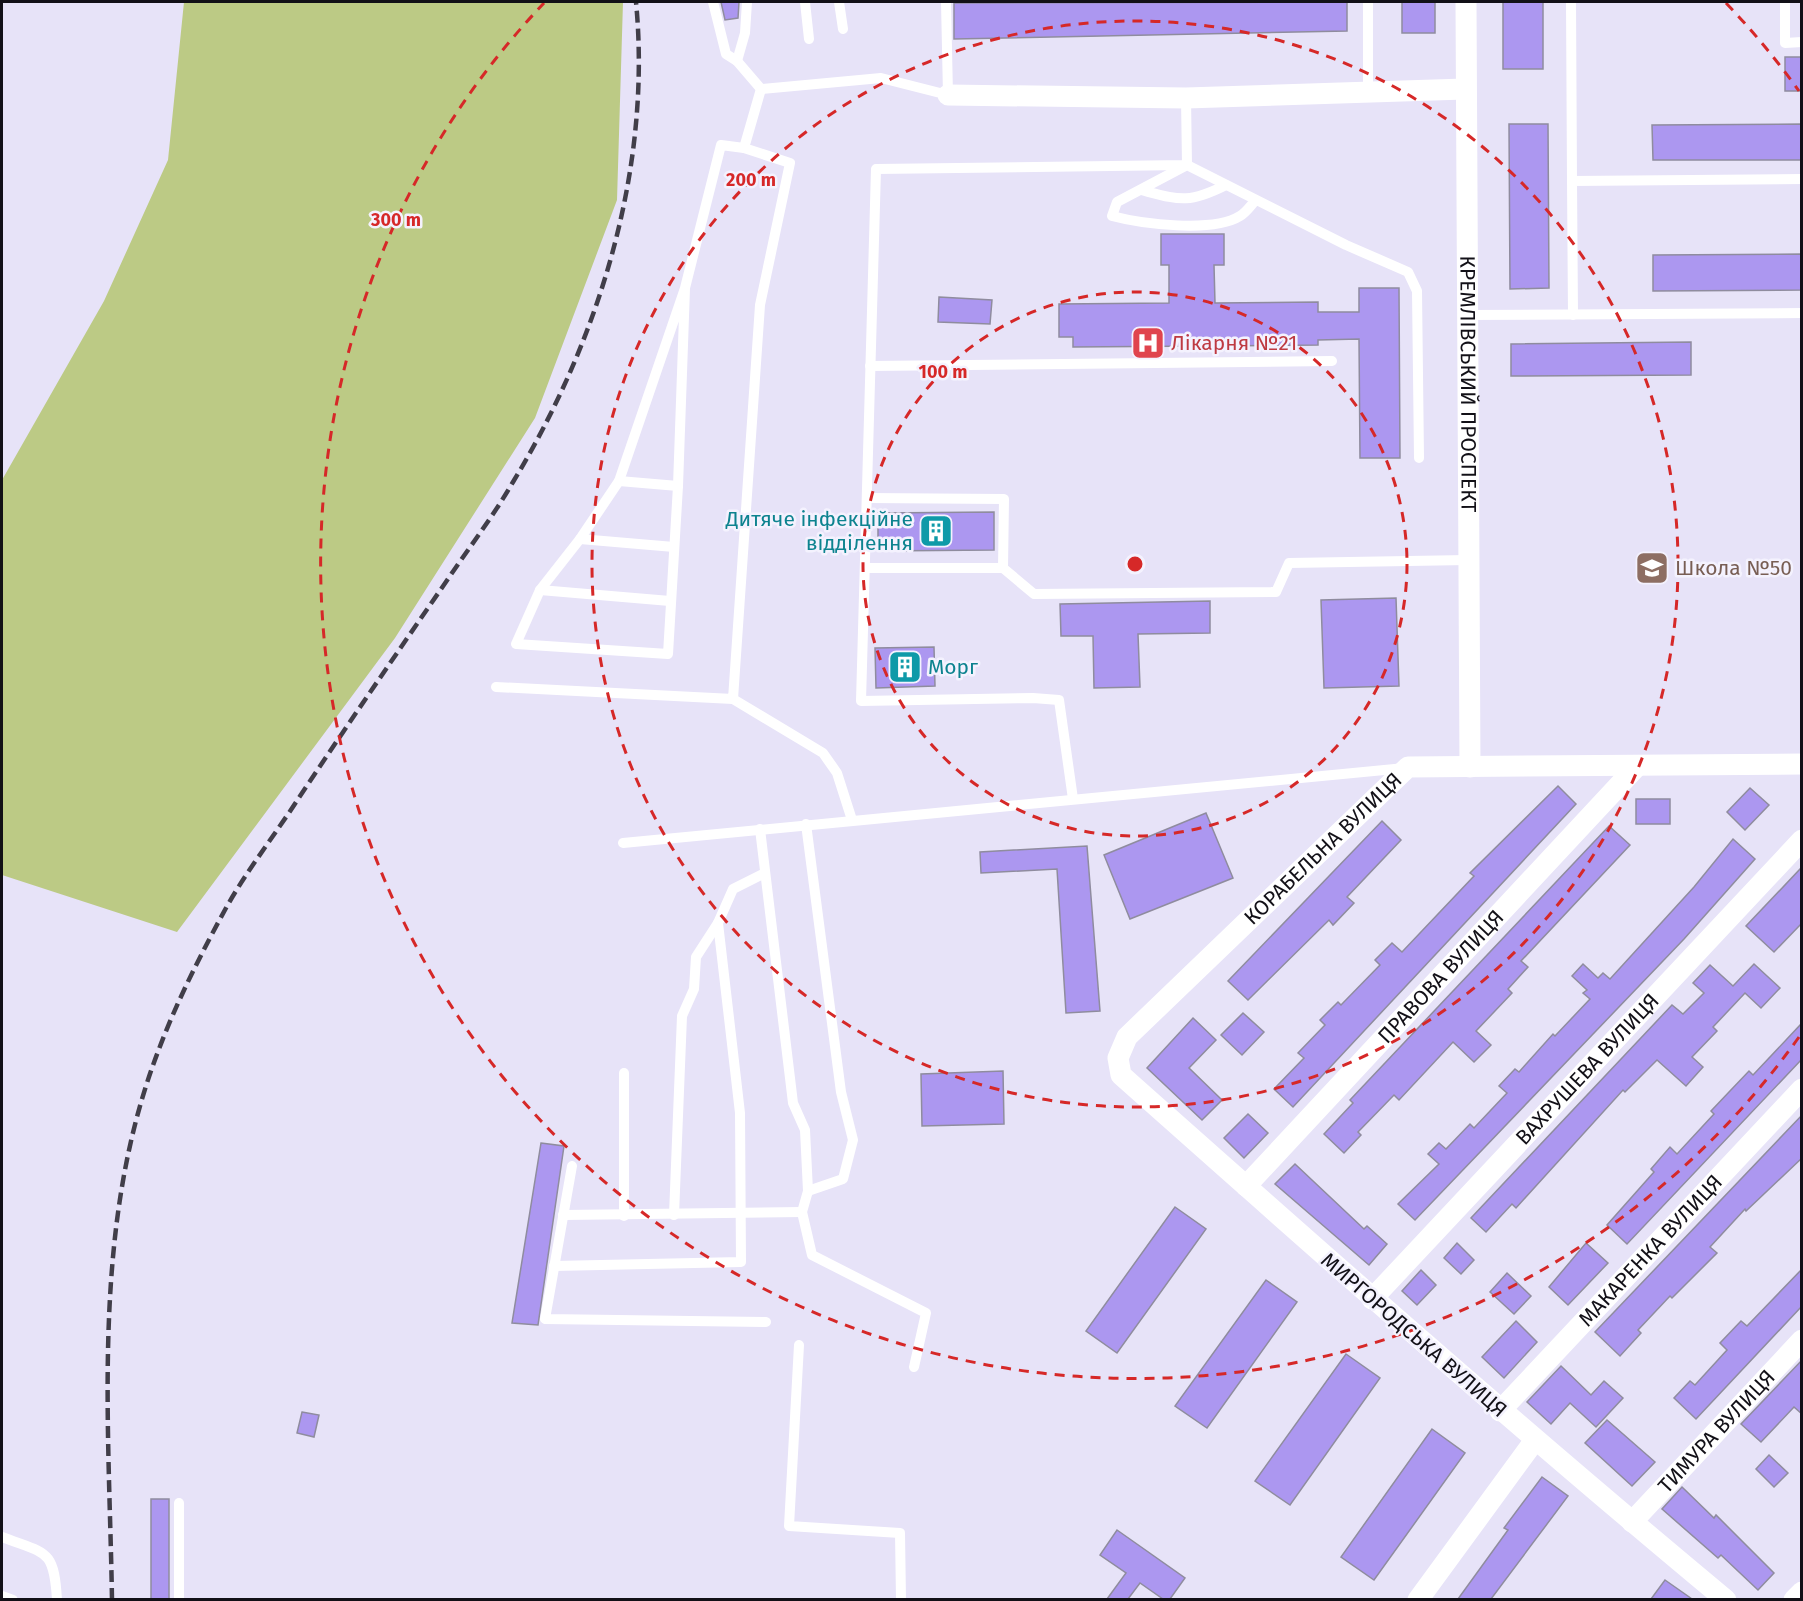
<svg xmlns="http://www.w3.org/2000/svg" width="1803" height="1601" font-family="'Fira Sans',sans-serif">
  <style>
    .green { fill: #bcca85 }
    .building { fill: #ac97f0; stroke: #8f8c9e; stroke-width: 1.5 }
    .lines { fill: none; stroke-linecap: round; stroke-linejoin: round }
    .lane { stroke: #fff; stroke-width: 10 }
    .street { stroke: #fff; stroke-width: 21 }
    .rail { stroke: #413e49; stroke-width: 4.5; stroke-dasharray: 12 6; stroke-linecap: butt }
    .ring { fill: none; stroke: #d62828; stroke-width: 3; stroke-dasharray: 10 8 }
    .labels { text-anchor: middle; stroke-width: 5; stroke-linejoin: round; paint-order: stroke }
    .health-label { font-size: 21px; fill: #be3a42; stroke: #f4f2fe; text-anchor: start }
    .street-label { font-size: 21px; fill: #121017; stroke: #f4f2fe }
    .culture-label { font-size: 21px; fill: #0d838f; stroke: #f4f2fe; text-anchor: end }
    .education-label { font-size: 21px; fill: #785e54; stroke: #f4f2fe; text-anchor: start }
    .centre { fill: #d62828; stroke: #f4f2fe; stroke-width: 3 }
    .ring-label { font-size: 18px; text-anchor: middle; font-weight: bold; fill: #d62828; stroke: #f4f2fe; stroke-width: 5; stroke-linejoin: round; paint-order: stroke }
  </style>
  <rect width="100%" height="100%" fill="#e7e3f8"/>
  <!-- green -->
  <polygon class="green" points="184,2 623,2 617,200 535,418 395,638 177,932 2,875 2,480 104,301 168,160"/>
  <!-- building -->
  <g class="building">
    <polygon points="721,2 739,2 738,18 725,20"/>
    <polygon points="1347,2 1347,31 954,39 954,3"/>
    <rect x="1402" y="2" width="33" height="31"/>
    <rect x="1503" y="2" width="40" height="67"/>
    <rect x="1785" y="57" width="17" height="34"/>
    <polygon points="1509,124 1548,124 1549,288 1510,289"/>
    <polygon points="1802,124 1802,160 1653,160 1652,125"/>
    <polygon points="1161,234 1224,234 1224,265 1214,265 1215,303 1318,302 1318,312 1359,312 1359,288 1399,288 1400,458 1360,458 1359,339 1318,340 1318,345 1073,347 1073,337 1059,337 1059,304 1169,303 1169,265 1161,265"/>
    <polygon points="1802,254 1802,290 1653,291 1653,255"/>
    <polygon points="939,297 992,300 990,324 938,322"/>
    <polygon points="1691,342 1691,375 1511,376 1511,344"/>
    <polygon points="994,512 994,550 878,551 878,513"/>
    <polygon points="1396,598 1399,686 1324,688 1321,600"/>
    <polygon points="1210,601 1210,633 1138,634 1140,687 1094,688 1093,636 1061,636 1060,604"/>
    <polygon points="934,647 935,686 876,688 875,648"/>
    <polygon points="1558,786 1576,804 1293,1107 1274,1089 1304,1058 1298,1053 1325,1025 1320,1020 1338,1002 1341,1005 1380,965 1375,960 1392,943 1402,952 1474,876 1470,873"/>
    <polygon points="1750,788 1769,805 1745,830 1727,812"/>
    <rect x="1636" y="799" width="34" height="25"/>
    <polygon points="1206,813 1233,878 1130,919 1104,855"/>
    <polygon points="1382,821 1401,840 1347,897 1354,903 1333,925 1329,920 1248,1000 1228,981"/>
    <polygon points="1609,826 1630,845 1521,961 1528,967 1508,989 1512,993 1476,1031 1491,1045 1474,1062 1453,1042 1399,1100 1394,1095 1358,1132 1361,1135 1344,1153 1324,1134 1353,1103 1350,1100"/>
    <polygon points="1733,839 1755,859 1684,939 1415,1220 1398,1204 1439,1164 1428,1154 1439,1143 1446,1149 1470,1124 1474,1128 1507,1093 1499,1086 1515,1069 1519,1072 1553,1034 1555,1036 1590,999 1583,993 1587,990 1572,976 1583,964 1598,978 1603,973 1610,979 1694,887"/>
    <polygon points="1087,846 1100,1011 1066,1013 1057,869 981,873 980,852"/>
    <polygon points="1802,867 1802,923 1774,952 1746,926"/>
    <polygon points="1754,964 1780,988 1761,1008 1745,993 1713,1027 1717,1031 1692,1057 1703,1067 1686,1086 1657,1060 1625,1092 1623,1090 1516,1208 1512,1204 1486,1232 1471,1218 1672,1005 1683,1014 1704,993 1693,983 1710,965 1733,986"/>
    <polygon points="1243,1013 1264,1032 1242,1055 1221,1035"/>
    <polygon points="1193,1018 1216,1040 1189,1068 1222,1100 1202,1120 1147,1068"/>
    <polygon points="1802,1023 1802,1059 1627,1244 1607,1225 1654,1172 1651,1169 1670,1147 1677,1154 1714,1114 1711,1111 1729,1092 1749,1071 1753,1075"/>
    <polygon points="1003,1071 1004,1124 922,1126 921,1074"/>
    <polygon points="1248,1114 1268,1133 1244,1158 1224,1138"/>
    <polygon points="1802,1115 1802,1158 1746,1211 1745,1209 1710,1247 1717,1253 1672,1298 1670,1296 1638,1330 1641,1333 1620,1356 1595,1332"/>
    <polygon points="541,1143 564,1146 538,1325 512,1323"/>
    <polygon points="1295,1164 1364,1229 1367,1226 1387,1244 1369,1265 1275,1184"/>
    <polygon points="1175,1207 1206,1229 1117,1353 1086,1331"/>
    <polygon points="1457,1243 1474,1260 1461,1274 1444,1258"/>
    <polygon points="1586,1243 1608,1263 1568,1305 1549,1287"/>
    <polygon points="1802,1269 1802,1306 1696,1419 1674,1398 1690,1381 1695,1385 1727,1350 1720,1343 1741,1321 1747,1326"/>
    <polygon points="1421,1270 1436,1285 1417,1305 1402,1291"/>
    <polygon points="1507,1273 1531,1296 1514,1314 1490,1292"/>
    <polygon points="1266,1280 1297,1302 1207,1428 1175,1406"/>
    <polygon points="1516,1321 1537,1342 1504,1378 1482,1357"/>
    <polygon points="1346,1354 1380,1378 1290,1505 1255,1481"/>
    <polygon points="1802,1360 1802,1414 1794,1407 1761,1442 1741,1424"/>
    <polygon points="1561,1366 1591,1395 1604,1381 1623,1398 1596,1427 1570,1403 1551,1424 1527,1402"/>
    <polygon points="302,1412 319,1415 314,1437 297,1433"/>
    <polygon points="1607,1420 1655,1462 1632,1486 1585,1443"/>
    <polygon points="1432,1429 1465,1453 1374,1580 1341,1557"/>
    <polygon points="1769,1455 1788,1473 1774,1487 1756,1469"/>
    <polygon points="1542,1477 1568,1496 1491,1599 1458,1599 1508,1530 1504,1528"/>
    <polygon points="1682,1487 1714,1518 1716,1515 1774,1573 1758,1590 1721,1555 1718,1558 1662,1509"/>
    <rect x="151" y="1499" width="18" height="100"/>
    <polygon points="1117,1530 1185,1578 1170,1599 1163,1599 1140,1583 1128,1599 1107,1599 1126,1573 1100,1555"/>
    <polygon points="1665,1580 1692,1599 1651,1599"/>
  </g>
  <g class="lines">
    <!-- lane -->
    <g class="lane">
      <polyline points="713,2 726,54 737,61 761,89 881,78 948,95 946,2"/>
      <polyline points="805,2 809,39"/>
      <polyline points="839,2 843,29"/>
      <polyline points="1571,2 1572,181"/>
      <polyline points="1785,2 1785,43 1802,42"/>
      <polyline points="737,61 745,33 747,2"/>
      <polyline points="1368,91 1368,2"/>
      <path d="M1141 190C1180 200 1188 204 1226 185"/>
      <path d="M1256 200C1251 205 1246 213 1240 216 1213 233 1142 224 1112 216L1117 202 1187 165 1346 245 1408 272 1417 291 1419 458"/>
      <polyline points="685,288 619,481 580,539 540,590 516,644 668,654 678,486 685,288 721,145 744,148"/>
      <polyline points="1466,315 1802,313"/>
      <polyline points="1573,315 1572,181 1802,179"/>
      <polyline points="870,366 1332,361"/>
      <polyline points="619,481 678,486"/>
      <polyline points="867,498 1004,499 1003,568 1034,594 1276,592 1289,563 1468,560"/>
      <polyline points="580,539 674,547"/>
      <polyline points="865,568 1003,568"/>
      <polyline points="540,590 670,601"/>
      <polyline points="496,687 733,699 760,305 790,163 744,148 761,89"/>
      <polyline points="733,699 823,753 837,773 852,820"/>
      <polyline points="1073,799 1059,700 1033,698 861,701 876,169 1187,165 1186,98"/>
      <polyline points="806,824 841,1092 853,1140 843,1179 808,1191"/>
      <polyline points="760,829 793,1103 805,1130 808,1191 802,1212 812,1255 926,1313 914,1367"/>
      <polyline points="623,843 1405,768"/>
      <polyline points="572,1166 545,1319 766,1322"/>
      <polyline points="563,1215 802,1212"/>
      <polyline points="674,1215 682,1016 694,989 696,957 718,923"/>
      <polyline points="624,1216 624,1073"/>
      <polyline points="554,1266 741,1262 740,1113 718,923 733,889 765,873"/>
      <polyline points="799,1345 789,1526 900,1533 901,1600"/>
      <path d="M2 1537C46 1554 54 1548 57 1600"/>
      <polyline points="2,1596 13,1600"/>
      <polyline points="179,1600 179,1503"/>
    </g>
    <!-- street -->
    <g class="street">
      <path id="s1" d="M1466 2 1470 767"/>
      <polyline points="948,95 1186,98 1465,89"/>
      <path id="s2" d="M1246 1186 1637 766"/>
      <path id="s3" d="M1372 1299 1802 840"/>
      <path id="s4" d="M1500 1411 1802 1089"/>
      <path id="s5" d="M1632 1522 1802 1340"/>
      <polyline points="1418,1600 1535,1440"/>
      <path id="s6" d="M1726 1600C1520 1429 1320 1252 1121 1075L1118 1058 1127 1037 1408 767 1802 764"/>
      <polyline points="1794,1600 1802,1592"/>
    </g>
    <!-- rail -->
    <path class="rail" d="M112 1600C109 1415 91 1225 159 1049 177 1001 202 952 226 908 247 870 275 835 298 799 348 724 399 650 450 576 471 545 494 515 513 482 599 340 652 169 636 2"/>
  </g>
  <!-- distance rings -->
  <g class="ring">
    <circle cx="1135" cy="564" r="272"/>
    <circle cx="1135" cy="564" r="543"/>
    <path d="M1799 1037A815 815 0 1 1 544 3M1726 3A815 815 0 0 1 1799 91"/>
  </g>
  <!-- icons -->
  <defs>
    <symbol id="hospital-square" viewBox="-11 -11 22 22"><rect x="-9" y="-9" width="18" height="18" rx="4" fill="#e0444e" stroke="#f4f2fe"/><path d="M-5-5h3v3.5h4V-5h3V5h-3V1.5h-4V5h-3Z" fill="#fff"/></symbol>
    <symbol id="building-square" viewBox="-11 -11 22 22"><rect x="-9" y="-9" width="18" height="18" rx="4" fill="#0f9aa8" stroke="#f4f2fe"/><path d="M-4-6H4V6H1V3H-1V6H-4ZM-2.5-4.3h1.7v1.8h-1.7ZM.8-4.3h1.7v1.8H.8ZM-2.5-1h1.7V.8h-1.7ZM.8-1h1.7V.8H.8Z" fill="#fff"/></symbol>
    <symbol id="school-square" viewBox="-11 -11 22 22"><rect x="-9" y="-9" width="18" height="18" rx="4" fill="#8d6e63" stroke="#f4f2fe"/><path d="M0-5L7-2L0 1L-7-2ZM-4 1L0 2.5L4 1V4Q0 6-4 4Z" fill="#fff"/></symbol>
  </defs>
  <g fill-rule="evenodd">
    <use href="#hospital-square" x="1129" y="324" width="38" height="38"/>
    <use href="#building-square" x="917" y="512" width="38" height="38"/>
    <use href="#school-square" x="1633" y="549" width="38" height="38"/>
    <use href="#building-square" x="886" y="648" width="38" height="38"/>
  </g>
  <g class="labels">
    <!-- health labels -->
    <g class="health-label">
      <text x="1171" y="350">Лікарня №21</text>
    </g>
    <!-- street labels -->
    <g class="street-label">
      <text dy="7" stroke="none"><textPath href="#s1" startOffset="382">КРЕМЛІВСЬКИЙ ПРОСПЕКТ</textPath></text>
      <text dy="7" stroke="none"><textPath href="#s6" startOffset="1113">КОРАБЕЛЬНА ВУЛИЦЯ</textPath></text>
      <text dy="7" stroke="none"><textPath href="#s2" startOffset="286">ПРАВОВА ВУЛИЦЯ</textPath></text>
      <text dy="7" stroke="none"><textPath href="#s3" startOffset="315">ВАХРУШЕВА ВУЛИЦЯ</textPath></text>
      <text dy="7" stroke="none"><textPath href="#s4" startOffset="220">МАКАРЕНКА ВУЛИЦЯ</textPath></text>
      <text transform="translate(1414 1335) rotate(41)" y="7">МИРГОРОДСЬКА ВУЛИЦЯ</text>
      <text dy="7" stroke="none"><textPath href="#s5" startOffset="124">ТИМУРА ВУЛИЦЯ</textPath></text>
    </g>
    <!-- culture labels -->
    <g class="culture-label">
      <text x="913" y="526">Дитяче інфекційне<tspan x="913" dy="24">відділення</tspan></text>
      <text x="928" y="674" text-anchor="start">Морг</text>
    </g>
    <!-- education labels -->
    <g class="education-label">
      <text x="1675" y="575">Школа №50</text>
    </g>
  </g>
  <circle cx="1135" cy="564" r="9" class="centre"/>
  <g class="ring-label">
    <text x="751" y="186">200 m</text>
    <text x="396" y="226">300 m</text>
    <text x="943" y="378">100 m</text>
  </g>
  <!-- border -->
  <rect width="1803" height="1601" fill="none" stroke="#121017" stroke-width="6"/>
</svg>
